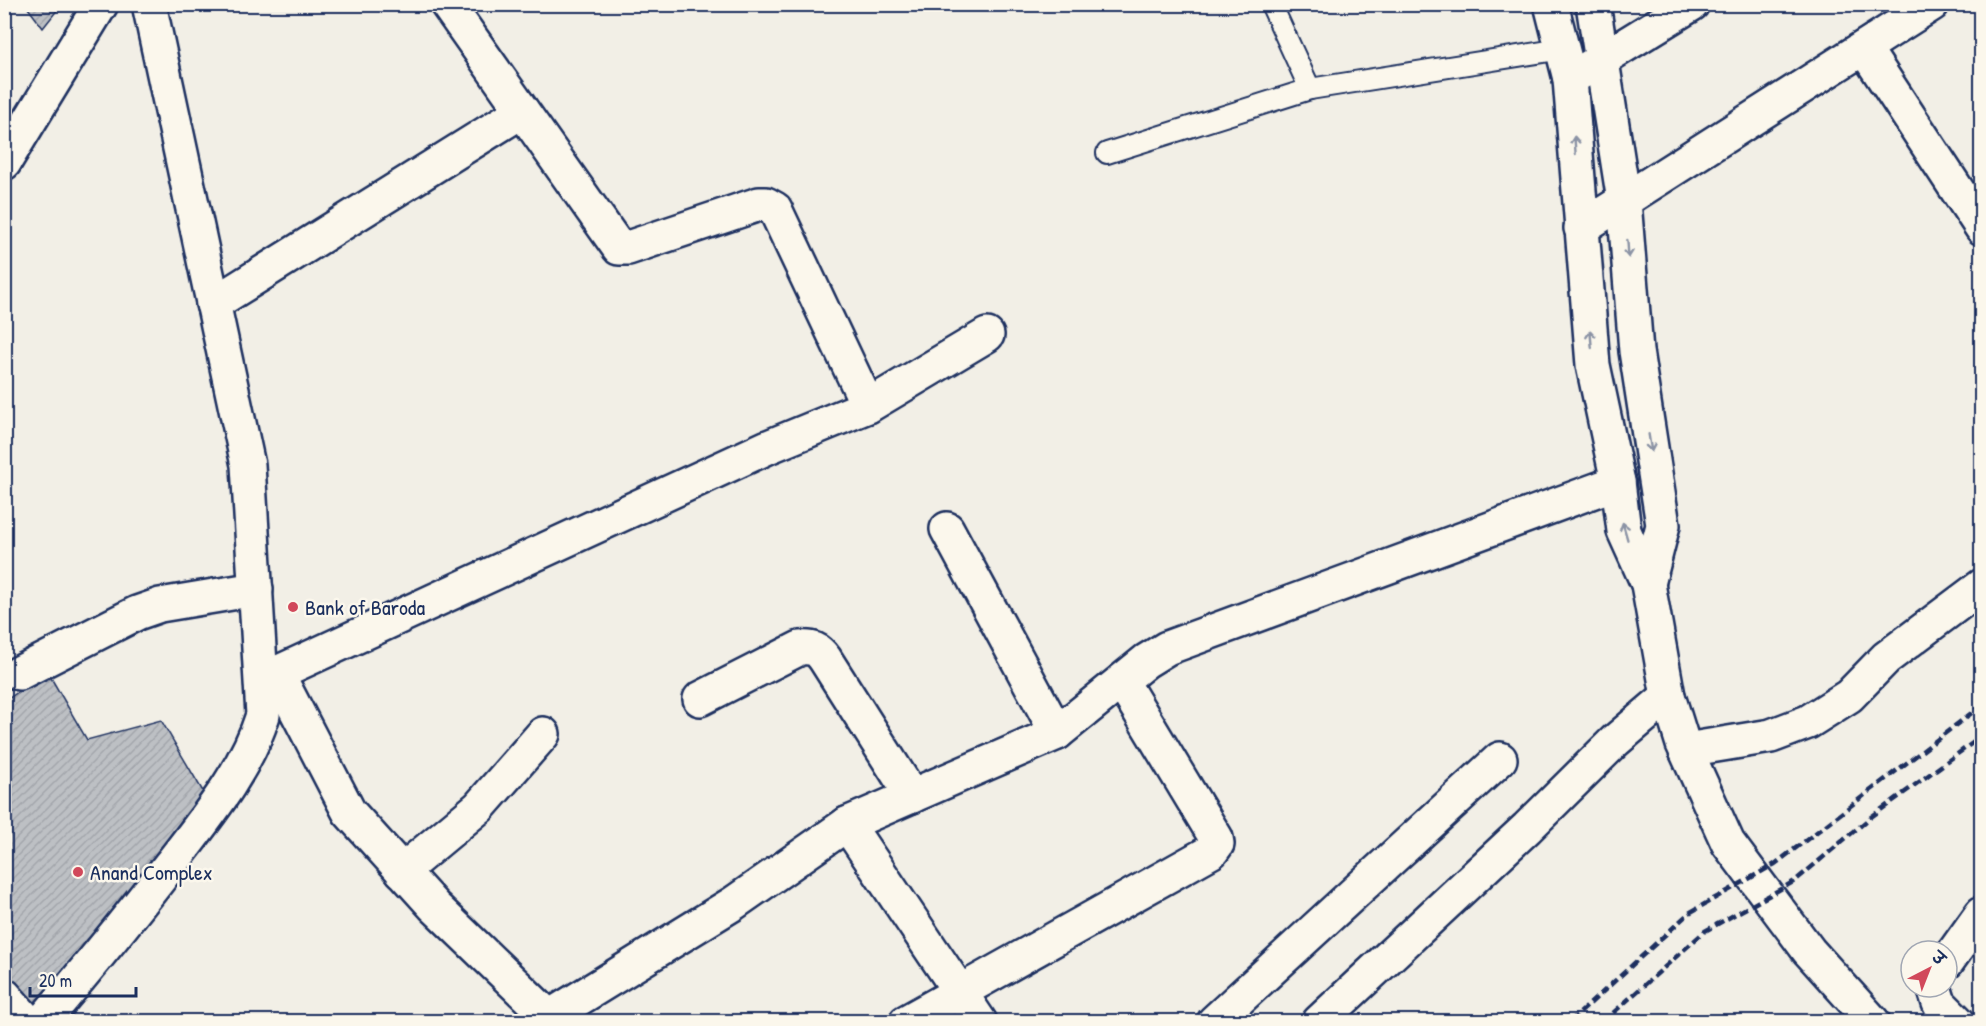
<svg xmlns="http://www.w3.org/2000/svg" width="1986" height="1026" font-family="'Patrick Hand','Playpen Sans Deva',sans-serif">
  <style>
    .building { fill: url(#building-hatch); stroke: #1b2f5e; stroke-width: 1.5 }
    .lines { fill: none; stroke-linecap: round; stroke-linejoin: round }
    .service-casing { stroke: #1b2f5e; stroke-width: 24 }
    .minor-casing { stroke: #1b2f5e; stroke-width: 38 }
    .tertiary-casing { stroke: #1b2f5e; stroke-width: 38 }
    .secondary-casing { stroke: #1b2f5e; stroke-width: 38 }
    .service { stroke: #fbf7ec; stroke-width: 20 }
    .minor { stroke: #fbf7ec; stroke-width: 33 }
    .tertiary { stroke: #fbf7ec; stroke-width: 33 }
    .secondary { stroke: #fbf7ec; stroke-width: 33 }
    .rail { stroke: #1b2f5e; stroke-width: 4.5; stroke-dasharray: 9 4.5; stroke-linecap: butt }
    .oneway { stroke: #8b93a5 }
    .poi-dot { fill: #d1495b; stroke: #fbf7ec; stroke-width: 2 }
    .labels { text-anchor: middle; stroke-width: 5; stroke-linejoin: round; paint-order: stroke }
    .poi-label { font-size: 22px; fill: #1b2f5e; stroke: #fbf7ec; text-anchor: start }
  </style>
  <defs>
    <pattern id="building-hatch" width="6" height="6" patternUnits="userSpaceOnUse" patternTransform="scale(1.5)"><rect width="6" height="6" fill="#bdc0c4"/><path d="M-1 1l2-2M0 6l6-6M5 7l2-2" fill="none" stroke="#a2a5ab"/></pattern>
  </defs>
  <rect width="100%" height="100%" fill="#f2efe6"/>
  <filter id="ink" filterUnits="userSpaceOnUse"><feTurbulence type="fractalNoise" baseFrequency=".0167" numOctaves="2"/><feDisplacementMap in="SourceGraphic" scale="12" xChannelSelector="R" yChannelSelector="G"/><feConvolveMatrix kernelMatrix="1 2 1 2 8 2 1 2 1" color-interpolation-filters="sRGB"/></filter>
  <g filter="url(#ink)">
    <!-- building -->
    <g class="building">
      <polygon points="25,4 62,4 43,28"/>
      <polygon points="47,671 87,740 161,720 208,800 36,1017 4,983 4,702"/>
    </g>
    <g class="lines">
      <defs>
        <g id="service">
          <polyline points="1271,4 1310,89"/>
          <polyline points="1107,153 1310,89 1562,49"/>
        </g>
        <g id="minor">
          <polyline points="447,4 619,248 628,248 759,204 766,204 775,209 868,406"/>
          <polyline points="1864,48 1982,228"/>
          <polyline points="1570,79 1692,4"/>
          <polyline points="1581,228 1932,4"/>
          <polyline points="213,304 522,111"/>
          <polyline points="947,529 1057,733"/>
          <polyline points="261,672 277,673 768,447 868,406 987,335"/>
          <polyline points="19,673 137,613 160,605 256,589"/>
          <polyline points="277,673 349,812 434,906 550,1018"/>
          <path d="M700 699 800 648C813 647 818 649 825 659L912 796"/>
          <polyline points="1686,750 1771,736 1808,722 1849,696 1886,658 1982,586"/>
          <polyline points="847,824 980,1022"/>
          <polyline points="402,871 479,807 543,734"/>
          <polyline points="1947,962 1982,913"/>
          <polyline points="1934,987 1939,1003 1958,1022"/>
          <polyline points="4,995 28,1022"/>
          <path d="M42 1022C86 971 128 919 170 865 206 818 245 772 263 715L248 465 149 4"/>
          <polyline points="541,1022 734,903 847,824 1057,733 1146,661 1167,648 1618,482"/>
          <polyline points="906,1022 1212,851 1217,844 1216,838 1122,682"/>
          <polyline points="1214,1022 1500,759"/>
          <polyline points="1319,1022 1527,828 1615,741 1668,696"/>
        </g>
        <polyline id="tertiary" points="4,163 101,4"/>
        <g id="secondary">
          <polyline points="1551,4 1570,79 1593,365 1618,482 1624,531 1648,584 1668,696 1683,744 1728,843 1809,951 1873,1022"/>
          <polyline points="1593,4 1624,201 1636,351 1663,525 1648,584"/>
        </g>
      </defs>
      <!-- service casing -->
      <use href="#service" class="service-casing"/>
      <!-- minor casing -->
      <use href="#minor" class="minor-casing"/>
      <!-- tertiary casing -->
      <use href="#tertiary" class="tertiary-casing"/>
      <!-- secondary casing -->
      <use href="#secondary" class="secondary-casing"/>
      <!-- service -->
      <use href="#service" class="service"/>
      <!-- minor -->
      <use href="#minor" class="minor"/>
      <!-- tertiary -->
      <use href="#tertiary" class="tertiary"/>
      <!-- secondary -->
      <use href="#secondary" class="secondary"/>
      <!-- rail -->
      <g class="rail">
        <polyline points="1570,1022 1689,913 1775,864 1982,705"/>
        <polyline points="1603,1022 1705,931 1795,881 1871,817 1982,736"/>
      </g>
    </g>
    <!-- one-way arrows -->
    <defs><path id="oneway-shaft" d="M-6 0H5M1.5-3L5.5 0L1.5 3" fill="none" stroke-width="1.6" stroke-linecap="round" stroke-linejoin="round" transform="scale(1.5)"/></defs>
    <g class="oneway">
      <use href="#oneway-shaft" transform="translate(1575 145) rotate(-94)"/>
      <use href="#oneway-shaft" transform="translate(1628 249) rotate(86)"/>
      <use href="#oneway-shaft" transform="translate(1591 339) rotate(-95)"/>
      <use href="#oneway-shaft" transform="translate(1650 443) rotate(81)"/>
      <use href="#oneway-shaft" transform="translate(1625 531) rotate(-106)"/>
    </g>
  </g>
  <!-- markers -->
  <g class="poi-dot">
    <circle cx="293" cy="607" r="6"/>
    <circle cx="78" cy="872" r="6"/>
  </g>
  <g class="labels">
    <!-- poi labels -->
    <g class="poi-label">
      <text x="305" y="615">Bank of Baroda</text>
      <text x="90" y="880">Anand Complex</text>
    </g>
  </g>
  <!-- margin -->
  <rect width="1986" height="1026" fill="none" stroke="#fbf7ec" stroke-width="24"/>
  <rect x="12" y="12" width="1962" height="1002" fill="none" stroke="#1b2f5e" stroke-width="2" filter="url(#ink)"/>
  <!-- north arrow -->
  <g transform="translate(1929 969) rotate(42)"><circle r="28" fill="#fbf7ec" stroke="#a1a7b3" stroke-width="1.5"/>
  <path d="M0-4.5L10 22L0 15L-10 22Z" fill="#d1495b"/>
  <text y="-9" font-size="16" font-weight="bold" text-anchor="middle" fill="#1b2f5e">उ</text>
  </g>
  <!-- scale -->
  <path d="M30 987v9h106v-9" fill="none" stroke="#1b2f5e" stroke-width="3"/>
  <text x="39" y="987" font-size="18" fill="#1b2f5e" stroke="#fbf7ec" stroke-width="4.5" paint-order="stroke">20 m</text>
</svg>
